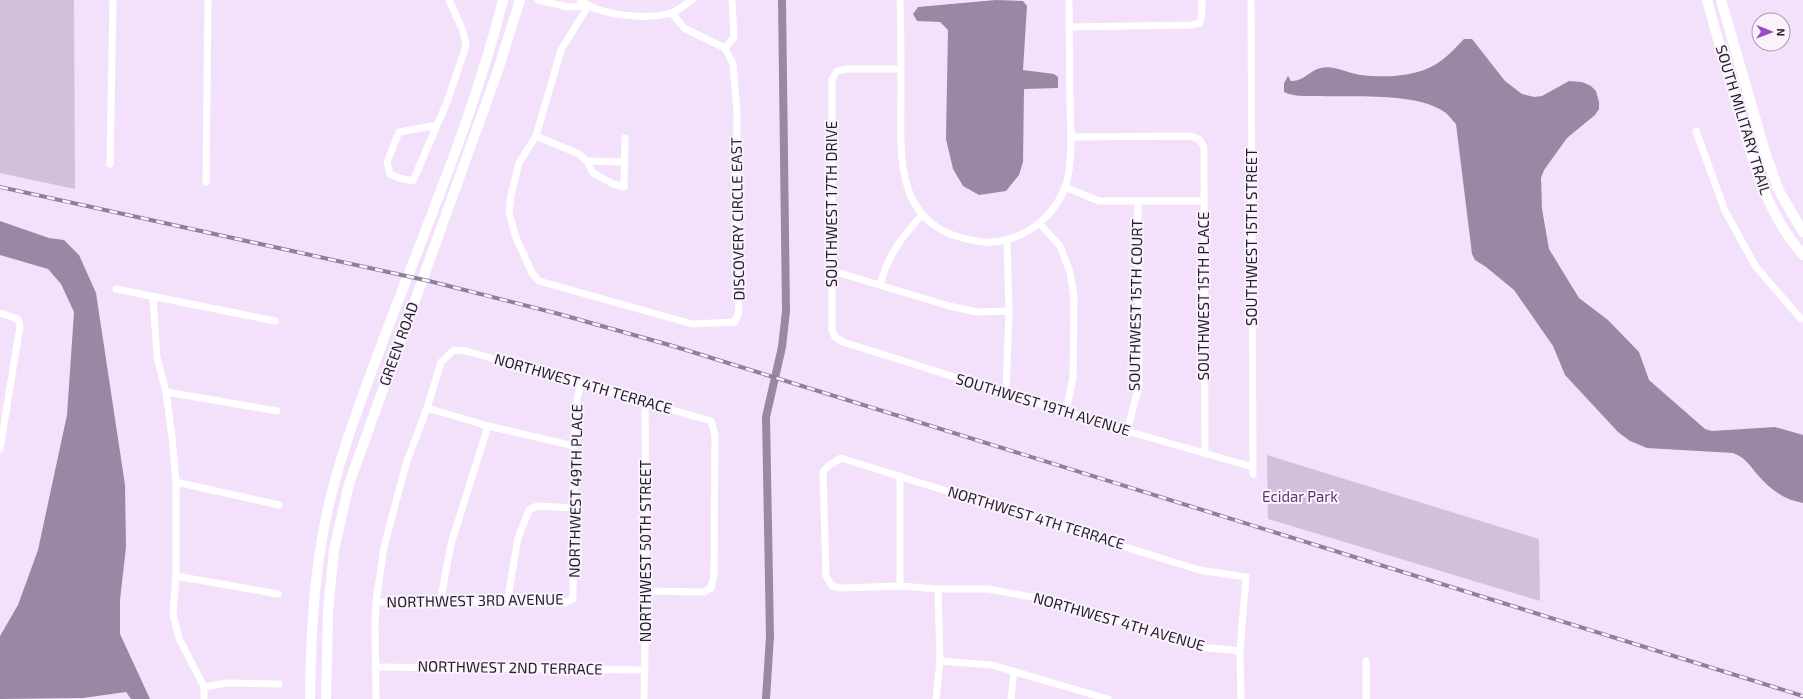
<svg xmlns="http://www.w3.org/2000/svg" width="1803" height="699" font-family="'Exo 2',sans-serif">
  <style>
    .green { fill: #d2c0db }
    .water { fill: #9a87a3 }
    .lines { fill: none; stroke-linecap: round; stroke-linejoin: round }
    .canal { stroke: #9a87a3; stroke-width: 8 }
    .street { stroke: #fff; stroke-width: 7 }
    .secondary { stroke: #fff; stroke-width: 10 }
    .rail-casing { stroke: #8d8194; stroke-width: 4 }
    .rail { stroke: #faf3fe; stroke-width: 2.5; stroke-dasharray: 8; stroke-linecap: butt }
    .labels { text-anchor: middle; stroke-width: 4; stroke-linejoin: round; paint-order: stroke }
    .street-label { font-size: 15px; fill: #231d27; stroke: #faf3fe }
    .park-label { font-size: 15px; fill: #563a63; stroke: #faf3fe }
  </style>
  <rect width="100%" height="100%" fill="#f3e1fc"/>
  <!-- green -->
  <g class="green">
    <polygon points="0,0 74,0 75,189 0,173"/>
    <polygon points="1267,455 1539,539 1540,601 1268,519"/>
  </g>
  <!-- water -->
  <g class="water">
    <polygon points="996,0 1023,1 1027,6 1023,70 1054,74 1058,77 1058,88 1024,89 1023,162 1019,175 1006,191 979,195 963,186 953,169 946,139 948,30 940,22 917,21 913,14 918,7"/>
    <path d="M1464 39H1472L1505 81 1522 94 1534 97 1542 96 1569 81 1582 82 1591 86 1596 91 1599 102V109L1595 115 1567 138 1544 170 1541 178 1542 209 1549 249 1579 298 1608 320 1639 352 1649 380 1705 429 1712 431 1775 427 1803 435V503C1782 499 1770 489 1756 473 1749 464 1744 457 1733 453L1647 448 1630 441 1618 432 1565 375 1553 346 1514 290 1486 267 1475 260 1472 254 1456 124C1453 121 1449 116 1446 113 1419 92 1354 97 1320 96 1309 96 1294 97 1284 92V83L1288 76 1291 81C1303 82 1310 70 1321 68 1334 65 1347 73 1360 75 1386 78 1421 77 1442 60 1450 54 1457 46 1464 39Z"/>
    <polygon points="0,221 49,238 64,240 79,255 96,293 125,485 126,547 120,600 120,634 150,699 131,699 126,692 83,698 0,699 0,636 18,605 38,550 67,415 74,312 61,284 48,269 0,255"/>
  </g>
  <g class="lines">
    <!-- canal -->
    <polyline class="canal" points="766,699 770,636 766,417 782,347 786,311 782,0"/>
    <!-- street -->
    <g class="street">
      <polyline points="538,0 568,7 588,6"/>
      <path d="M580 0C600 16 647 20 671 13 678 11 686 4 692 0"/>
      <path d="M900 0C901 31 901 63 901 94 901 149 893 218 959 237 973 241 986 244 1001 241 1029 236 1055 215 1065 187 1073 166 1071 129 1070 106 1070 71 1069 35 1069 0"/>
      <polyline points="1251,0 1253,474"/>
      <polyline points="588,6 561,50 536,136 519,163 511,195 509,212 515,235 532,273 539,281 692,324 735,322 739,311 736,271 737,112 733,64 725,48 684,28 672,13"/>
      <polyline points="1069,27 1191,25 1200,23 1202,12 1202,0"/>
      <polyline points="725,48 734,37 732,0"/>
      <polyline points="901,69 847,69 837,71 832,79 832,330 835,337 843,342 1127,431 1253,467"/>
      <polyline points="437,125 399,132 387,162 390,174 399,178 413,181 447,102 466,46 463,31 449,0"/>
      <polyline points="1696,131 1725,211 1756,267 1801,319"/>
      <polyline points="536,136 579,154 587,161 593,173 613,184 624,187 625,138"/>
      <polyline points="1071,137 1191,136 1200,140 1204,148 1205,454"/>
      <polyline points="587,161 625,162"/>
      <polyline points="110,164 113,0"/>
      <polyline points="206,182 208,0"/>
      <polyline points="1065,187 1099,201 1203,201"/>
      <polyline points="1040,224 1060,246 1070,272 1074,297 1073,378 1066,411"/>
      <polyline points="833,271 949,306 977,312 1009,311"/>
      <path d="M880 284C889 254 901 238 922 215"/>
      <polyline points="116,289 275,321"/>
      <polyline points="153,297 157,357 166,392 172,437 176,482 176,576 173,614 179,638 204,687 204,699"/>
      <polyline points="0,313 18,319 20,326 0,449"/>
      <polyline points="166,392 277,411"/>
      <polyline points="1006,393 1009,311 1007,240"/>
      <polyline points="427,408 488,426 574,446"/>
      <polyline points="1127,431 1139,386 1138,202"/>
      <polyline points="900,476 900,586"/>
      <polyline points="176,482 279,505"/>
      <polyline points="176,576 278,594"/>
      <polyline points="376,602 564,603 573,599 574,446 577,399 581,383"/>
      <polyline points="440,603 451,544 488,426"/>
      <polyline points="507,603 518,538 529,510 537,506 574,508"/>
      <polyline points="1240,651 1199,647 1156,634 1064,603 988,589 938,589 900,586 841,588 832,586 826,576 823,472 828,466 841,458 1199,570 1246,577 1240,651 1241,699"/>
      <polyline points="940,661 992,665 1108,699"/>
      <polyline points="1366,661 1366,699"/>
      <polyline points="375,667 645,670"/>
      <polyline points="204,687 227,683 279,684"/>
      <polyline points="376,699 375,625 376,602 384,547 406,464 427,408 441,362 454,350 466,351 711,421 715,435 714,575 711,588 704,592 646,591"/>
      <polyline points="644,699 646,591 645,403"/>
      <polyline points="936,699 940,661 938,589"/>
      <polyline points="1011,699 1014,671"/>
    </g>
    <!-- secondary -->
    <g class="secondary">
      <path d="M1707 0C1717 36 1727 72 1738 109 1753 161 1766 213 1803 255"/>
      <polyline points="1721,0 1766,155 1779,191 1803,232"/>
      <path d="M310 699C311 624 315 550 336 477 349 429 368 382 385 335 427 225 474 115 503 0"/>
      <polyline points="326,699 328,611 334,550 349,484 498,70 520,0"/>
    </g>
    <defs>
      <polyline id="rail" points="0,187 429,281 559,314 673,346 1803,696"/>
    </defs>
    <!-- rail casing -->
    <use href="#rail" class="rail-casing"/>
    <!-- rail -->
    <use href="#rail" class="rail"/>
  </g>
  <g class="labels">
    <!-- street labels -->
    <g class="street-label">
      <text transform="translate(1743 120) rotate(73)" y="5">SOUTH MILITARY TRAIL</text>
      <text transform="translate(832 204) rotate(-90)" y="5">SOUTHWEST 17TH DRIVE</text>
      <text transform="translate(738 219) rotate(-91)" y="5">DISCOVERY CIRCLE EAST</text>
      <text transform="translate(1252 237) rotate(-90)" y="5">SOUTHWEST 15TH STREET</text>
      <text transform="translate(1204 296) rotate(-90)" y="5">SOUTHWEST 15TH PLACE</text>
      <text transform="translate(1136 305) rotate(-89)" y="5">SOUTHWEST 15TH COURT</text>
      <text transform="translate(399 344) rotate(-70)" y="5">GREEN ROAD</text>
      <text transform="translate(583 384) rotate(16)" y="5">NORTHWEST 4TH TERRACE</text>
      <text transform="translate(1043 405) rotate(17)" y="5">SOUTHWEST 19TH AVENUE</text>
      <text transform="translate(576 491) rotate(-89)" y="5">NORTHWEST 49TH PLACE</text>
      <text transform="translate(1036 518) rotate(17)" y="5">NORTHWEST 4TH TERRACE</text>
      <text transform="translate(646 551) rotate(-90)" y="5">NORTHWEST 50TH STREET</text>
      <text transform="translate(475 601) rotate(-1)" y="5">NORTHWEST 3RD AVENUE</text>
      <text transform="translate(1119 622) rotate(16)" y="5">NORTHWEST 4TH AVENUE</text>
      <text transform="translate(510 668) rotate(1)" y="5">NORTHWEST 2ND TERRACE</text>
    </g>
    <!-- park labels -->
    <g class="park-label">
      <text x="1300" y="502">Ecidar Park</text>
    </g>
  </g>
  <!-- north arrow -->
  <g transform="translate(1771 32) rotate(91)"><circle r="19" fill="#faf3fe" stroke="#a49da8"/>
  <path d="M0-3L7 15L0 10L-7 15Z" fill="#9c4dbd"/>
  <text y="-6" font-size="11" font-weight="bold" text-anchor="middle" fill="#231d27">N</text>
  </g>
</svg>
